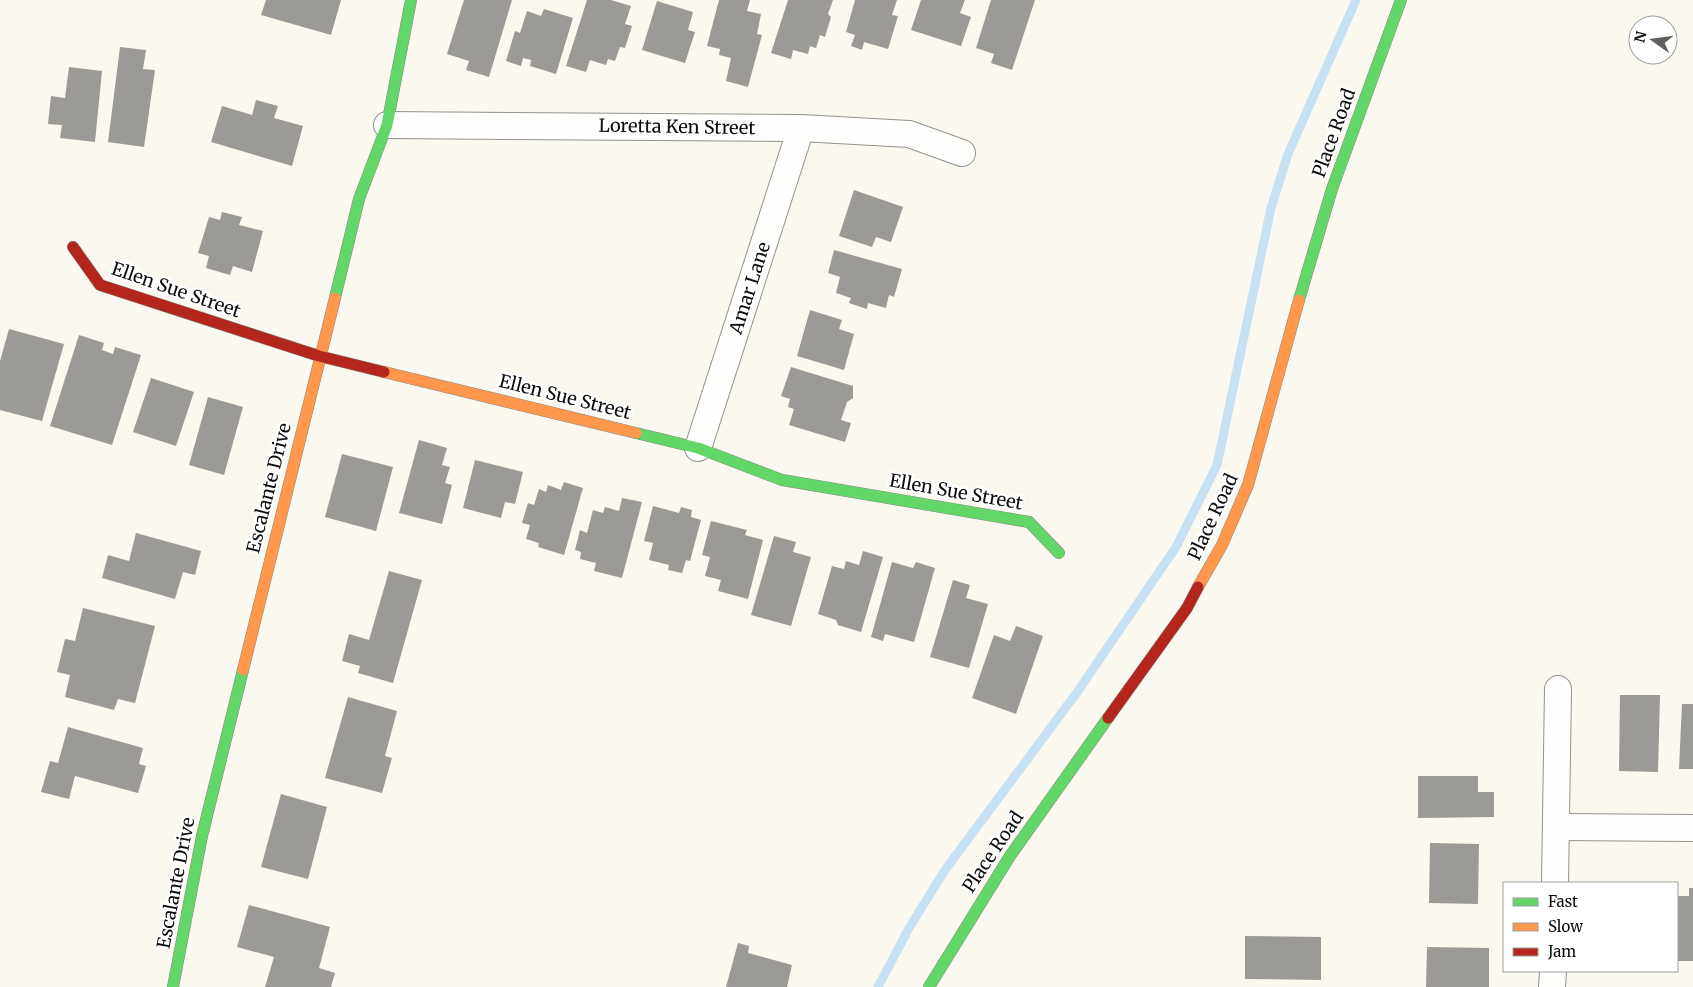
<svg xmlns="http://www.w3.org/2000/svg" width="1693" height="987" font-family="Merriweather,serif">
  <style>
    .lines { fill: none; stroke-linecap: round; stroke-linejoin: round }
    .stream { stroke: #c8e1f2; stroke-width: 9 }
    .building { fill: #9c9a96 }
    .street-casing { stroke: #93928e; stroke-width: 28 }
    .fast-casing { stroke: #8a8985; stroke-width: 12 }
    .slow-casing { stroke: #8a8985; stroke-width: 12 }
    .jam-casing { stroke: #8a8985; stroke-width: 12 }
    .street { stroke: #fefefd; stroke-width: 26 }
    .fast { stroke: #63d668; stroke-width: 11 }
    .slow { stroke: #ff974d; stroke-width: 11 }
    .jam { stroke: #b3261e; stroke-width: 11 }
    .labels { text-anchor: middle; stroke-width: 5; stroke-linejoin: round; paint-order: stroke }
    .street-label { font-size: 18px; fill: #0c0c0c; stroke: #fff }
  </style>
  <rect width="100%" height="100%" fill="#faf8ef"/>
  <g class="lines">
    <!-- stream -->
    <polyline class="stream" points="878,987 909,928 945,870 1078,691 1176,547 1217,465 1271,208 1288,154 1356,0"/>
  </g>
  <!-- building -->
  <g class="building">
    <polygon points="266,0 341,0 331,35 261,15"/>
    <polygon points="464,0 512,0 489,77 466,70 469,61 447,54"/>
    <polygon points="587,0 611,0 631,6 625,24 632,26 625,48 620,47 615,61 608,59 606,65 590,60 586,72 566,66"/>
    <polygon points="719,0 750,0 747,11 761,14 757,34 762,35 748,87 726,81 731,58 719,55 720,49 707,46"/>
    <polygon points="788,0 833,0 828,14 831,17 825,37 820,35 816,48 810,46 808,54 793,50 791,59 771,53"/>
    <polygon points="855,0 897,0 892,15 898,16 888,49 864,42 862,50 851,46 855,35 846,32"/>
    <polygon points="921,0 965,0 960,13 971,17 961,46 911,30"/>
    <polygon points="991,0 1035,0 1012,70 991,63 994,54 976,48"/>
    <polygon points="657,1 693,12 688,30 695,32 685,63 642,50"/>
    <polygon points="544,9 573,18 556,74 530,66 531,60 523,58 521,66 506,61 515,31 520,33 527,11 541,16"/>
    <polygon points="120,47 146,50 143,69 155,70 144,147 108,142"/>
    <polygon points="69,67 102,71 95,142 60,138 62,125 48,124 51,96 65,98"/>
    <polygon points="256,100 278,106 274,118 303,126 292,166 211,142 222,106 252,115"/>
    <polygon points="854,190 903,207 891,242 876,237 872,247 839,236"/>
    <polygon points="222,212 242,217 239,225 263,231 252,272 233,266 230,275 206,268 209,256 198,253 209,217 220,220"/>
    <polygon points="834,250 902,269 894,297 889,295 886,308 868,303 867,309 849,303 851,298 836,293 840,277 828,273"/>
    <polygon points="810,310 842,320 839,329 854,334 844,370 797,356"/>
    <polygon points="9,329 64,344 42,421 0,410 0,361"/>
    <polygon points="79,335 104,343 102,350 113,354 115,347 141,355 112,445 50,426"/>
    <polygon points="791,367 853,386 853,398 847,402 841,420 851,423 845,442 789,425 794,409 788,407 790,399 781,396"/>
    <polygon points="151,378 194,392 176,446 133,432"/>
    <polygon points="208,397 243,407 224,475 189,465"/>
    <polygon points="419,440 447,448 442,465 450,467 445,483 452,485 442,524 399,513"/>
    <polygon points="342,454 393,467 376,531 325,517"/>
    <polygon points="475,460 523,472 515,504 505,502 501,518 463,508"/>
    <polygon points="564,482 583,488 564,555 538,547 539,543 526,539 530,525 522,523 528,503 534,505 539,489 546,492 548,485 561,490"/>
    <polygon points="622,498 642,502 622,578 594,571 596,563 580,559 581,552 575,550 580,530 587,533 593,510 603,513 605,507 619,511"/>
    <polygon points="653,506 679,513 681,507 692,510 691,517 701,520 690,561 686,560 682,573 668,570 669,565 649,560 653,543 644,541"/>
    <polygon points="711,521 747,530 745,535 763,540 748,599 718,591 721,580 705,576 710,557 702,555"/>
    <polygon points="136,533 201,551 195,575 183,572 175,599 102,578 108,555 129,561"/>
    <polygon points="774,536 796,542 793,552 811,557 791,626 751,615"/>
    <polygon points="863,551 883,557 861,632 838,625 836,620 818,614 832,566 844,569 846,561 859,565"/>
    <polygon points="892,562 913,568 916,562 935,568 914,642 885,634 883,641 871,637"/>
    <polygon points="389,571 422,580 393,683 358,673 360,666 342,661 349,634 369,640"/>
    <polygon points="953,580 970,585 966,598 988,604 969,668 930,657"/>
    <polygon points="83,608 155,626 135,703 118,699 114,710 65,697 70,675 57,672 65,639 75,641"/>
    <polygon points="1016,626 1043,636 1016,714 972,698 994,635 1010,641"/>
    <polygon points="1620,695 1660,695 1658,772 1619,771"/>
    <polygon points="348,697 397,711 385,756 392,758 382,793 325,778"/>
    <polygon points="1682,704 1693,704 1693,769 1679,769"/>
    <polygon points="68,727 143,748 139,764 146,766 138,793 75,776 69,799 41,792 50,761 58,763"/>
    <polygon points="1418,776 1478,776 1478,792 1494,792 1494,817 1418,818"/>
    <polygon points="281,794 327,807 308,879 261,867"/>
    <polygon points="1430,843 1479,844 1478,904 1429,903"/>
    <polygon points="1689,888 1693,888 1693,961 1677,961 1677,896 1689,896"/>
    <polygon points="249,905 330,927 319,968 335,973 331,987 265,987 274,957 237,947"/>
    <polygon points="1245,936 1321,937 1321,980 1245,979"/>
    <polygon points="738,943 749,946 748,953 792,965 787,987 726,987"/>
    <polygon points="1427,947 1489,948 1489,987 1426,987"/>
  </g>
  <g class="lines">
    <defs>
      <g id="street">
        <polyline points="387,125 801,128 909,134 962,153"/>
        <polyline points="698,448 801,128"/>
        <polyline points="1556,827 1693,828"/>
        <polyline points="1555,883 1558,689"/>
        <polyline points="1552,987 1553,971"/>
      </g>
      <g id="fast">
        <polyline points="335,298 359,199 387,125 411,0"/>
        <polyline points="1299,300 1332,189 1401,0"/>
        <polyline points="636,433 698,448 782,480 1029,522 1059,553"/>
        <polyline points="173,987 202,836 243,670"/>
        <polyline points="929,987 1010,856 1108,718"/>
      </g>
      <g id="slow">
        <polyline points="384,372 636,433"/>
        <polyline points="1198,587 1222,545 1248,485 1299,300"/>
        <polyline points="243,670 335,298"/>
      </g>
      <g id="jam">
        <polyline points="73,247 100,285 319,356 384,372"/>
        <polyline points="1108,718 1187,608 1198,587"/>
      </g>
    </defs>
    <!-- street casing -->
    <use href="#street" class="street-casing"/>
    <!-- fast casing -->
    <use href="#fast" class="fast-casing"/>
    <!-- slow casing -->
    <use href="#slow" class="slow-casing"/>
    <!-- jam casing -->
    <use href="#jam" class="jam-casing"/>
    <!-- street -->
    <use href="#street" class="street"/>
    <!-- fast -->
    <use href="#fast" class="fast"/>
    <!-- slow -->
    <use href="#slow" class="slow"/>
    <!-- jam -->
    <use href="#jam" class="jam"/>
  </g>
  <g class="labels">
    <!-- street labels -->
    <g class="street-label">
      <text transform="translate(677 127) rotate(1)" y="6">Loretta Ken Street</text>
      <text transform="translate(1334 133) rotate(-70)" y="6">Place Road</text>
      <text transform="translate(750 288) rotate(-72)" y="6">Amar Lane</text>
      <text transform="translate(176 290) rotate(19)" y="6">Ellen Sue Street</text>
      <text transform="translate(565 397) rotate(14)" y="6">Ellen Sue Street</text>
      <text transform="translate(269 488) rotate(-76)" y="6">Escalante Drive</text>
      <text transform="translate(956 492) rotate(10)" y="6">Ellen Sue Street</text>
      <text transform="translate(1213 517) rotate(-65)" y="6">Place Road</text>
      <text transform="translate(993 852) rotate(-56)" y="6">Place Road</text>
      <text transform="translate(176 883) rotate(-79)" y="6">Escalante Drive</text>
    </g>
  </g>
  <!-- legend -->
  <rect x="1503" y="882" width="175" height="90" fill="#ffffff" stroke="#9e9e9e"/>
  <rect x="1513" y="898" width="25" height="8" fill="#63d668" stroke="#9e9e9e"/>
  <text x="1548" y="907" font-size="15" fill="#0c0c0c">Fast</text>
  <rect x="1513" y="923" width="25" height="8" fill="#ff974d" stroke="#9e9e9e"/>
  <text x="1548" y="932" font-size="15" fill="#0c0c0c">Slow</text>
  <rect x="1513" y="948" width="25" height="8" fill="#b3261e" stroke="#9e9e9e"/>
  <text x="1548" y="957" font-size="15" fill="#0c0c0c">Jam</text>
  <!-- north arrow -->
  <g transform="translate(1653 40) rotate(284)"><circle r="24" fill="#ffffff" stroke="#9e9e9e"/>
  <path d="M0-4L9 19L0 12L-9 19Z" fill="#5f5f5b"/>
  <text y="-8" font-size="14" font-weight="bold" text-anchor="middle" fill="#0c0c0c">N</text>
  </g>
</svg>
